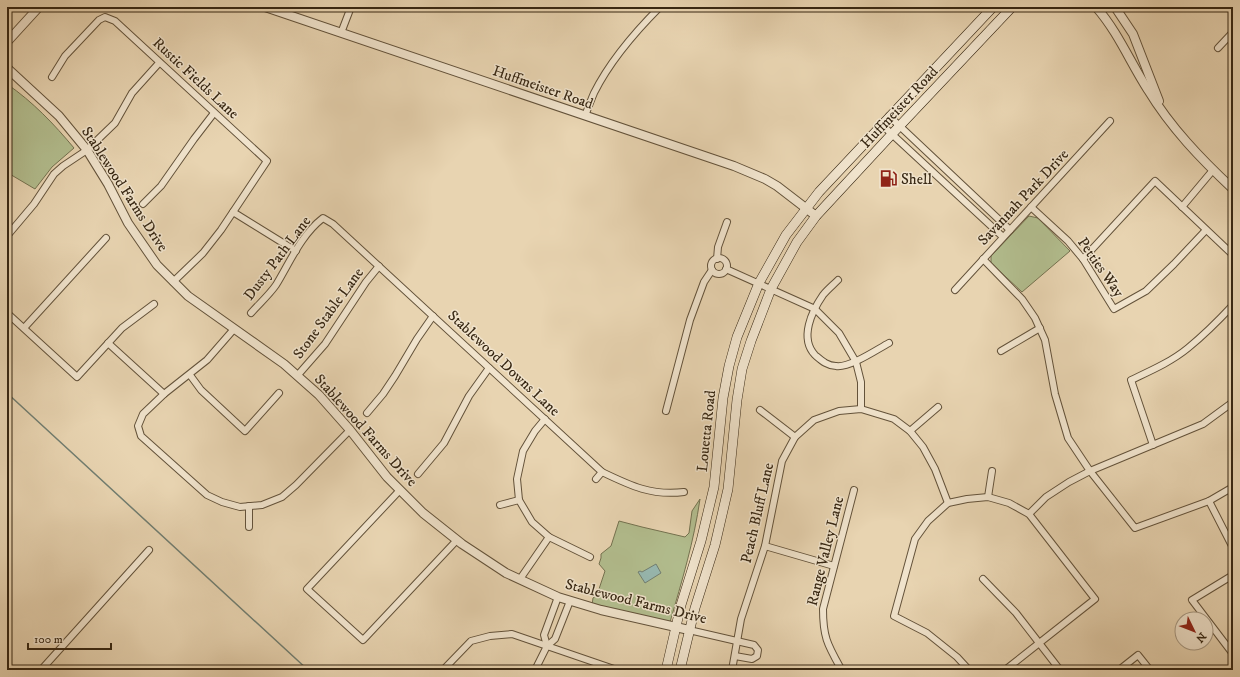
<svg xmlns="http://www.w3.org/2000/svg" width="1240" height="677" font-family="'IM FELL DW Pica',serif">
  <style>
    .green { fill: #b2bd8e; stroke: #747250 }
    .water { fill: #97b8b0; stroke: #717e71 }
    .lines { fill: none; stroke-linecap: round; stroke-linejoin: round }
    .stream { stroke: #717e71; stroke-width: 1.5 }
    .minor-casing { stroke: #63523a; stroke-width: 8 }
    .tertiary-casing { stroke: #63523a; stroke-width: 10 }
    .secondary-casing { stroke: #372713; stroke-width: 10 }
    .minor { stroke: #f0e3cc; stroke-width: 6 }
    .tertiary { stroke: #f0e3cc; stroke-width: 8 }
    .secondary { stroke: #f0e3cc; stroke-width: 9 }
    .labels { text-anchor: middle; stroke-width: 3; stroke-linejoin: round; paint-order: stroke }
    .street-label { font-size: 15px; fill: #372713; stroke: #f0e3cc }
    .poi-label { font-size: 15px; fill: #372713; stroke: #f0e3cc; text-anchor: start }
  </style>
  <rect width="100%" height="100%" fill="#e8d4b1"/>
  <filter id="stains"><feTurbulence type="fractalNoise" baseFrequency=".005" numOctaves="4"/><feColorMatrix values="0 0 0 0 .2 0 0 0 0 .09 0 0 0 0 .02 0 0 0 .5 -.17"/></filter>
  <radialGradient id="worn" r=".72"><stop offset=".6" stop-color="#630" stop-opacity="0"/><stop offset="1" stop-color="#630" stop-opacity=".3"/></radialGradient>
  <!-- green -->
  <g class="green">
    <path d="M7 84C33 102 54 124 74 148L52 167 35 189 8 173 7 174Z"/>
    <polygon points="1029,216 1038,218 1070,251 1022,292 991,263 991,256"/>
    <path d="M700 499C694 541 682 581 670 622L592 605 593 598 597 595 605 571 599 564 601 558V554L611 546 619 521 642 527 685 537 689 533 692 511Z"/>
  </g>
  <!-- water -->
  <polygon class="water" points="656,564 661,573 645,583 638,572 640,571 642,572"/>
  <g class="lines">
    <!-- stream -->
    <polyline class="stream" points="7,393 308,670"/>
    <defs>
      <g id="minor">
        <polyline points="341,33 351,7"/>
        <polyline points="1218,48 1233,32"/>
        <polyline points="52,77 65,56 99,20 105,17 115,21 267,161 221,230 203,253 173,282"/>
        <path d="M585 116C588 108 591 100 594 93 610 61 635 32 660 7"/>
        <polyline points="889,116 1010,230"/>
        <polyline points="881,124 1003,237"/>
        <polyline points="143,204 161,186 194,139 214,113"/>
        <polyline points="1031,207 1068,241 1083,259 1114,309 1146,291 1174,264 1206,230"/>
        <polyline points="1182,207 1213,170"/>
        <polyline points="233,212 296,251"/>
        <polyline points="7,236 34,204 54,174 63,166 87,150 115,123 132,93 159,63"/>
        <circle cx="719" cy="266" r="8"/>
        <polyline points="717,259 718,247 727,222"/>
        <polyline points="983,259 1022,299 1035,318 1045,340 1055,394 1068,438 1090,471 1135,528 1209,501 1233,487"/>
        <polyline points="1083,259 1155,181 1233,255"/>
        <polyline points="726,269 815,309 839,333 856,362 861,382 861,409"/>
        <path d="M838 280C833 285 827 290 823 295 812 311 799 338 815 355 821 360 827 366 836 366 850 368 876 350 889 343"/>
        <polyline points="955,290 1110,121"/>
        <polyline points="7,313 77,377 122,328 154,304"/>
        <path d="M251 313C259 304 269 295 276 285 290 262 301 235 323 218L333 224 602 472C631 486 652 496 684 492"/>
        <polyline points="24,328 106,238"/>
        <polyline points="234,329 207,360 164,394 143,414 138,426 141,436 207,495 222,502 240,507 262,505 282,497 296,485 350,430"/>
        <polyline points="108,343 164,394"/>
        <polyline points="1001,351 1040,328"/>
        <polyline points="190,375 201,390 245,431 279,393"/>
        <polyline points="297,376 325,344 366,282 379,266"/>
        <polyline points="760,410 795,437"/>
        <polyline points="666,411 690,320 704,282 712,270"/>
        <polyline points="367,413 383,394 395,376 417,339 433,316"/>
        <polyline points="545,419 535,431 523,451 517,479 519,500 532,522 549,537 590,557"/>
        <polyline points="910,431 938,407"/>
        <path d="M1153 445 1131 380C1150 371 1171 362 1188 348 1204 335 1219 320 1233 305"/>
        <polyline points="418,474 444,443 469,396 489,368"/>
        <polyline points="596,479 602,472"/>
        <polyline points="400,490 307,589 363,640 457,540"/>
        <polyline points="988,497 992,471"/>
        <polyline points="1209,501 1233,548"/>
        <polyline points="500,505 519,500"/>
        <polyline points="249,506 249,527"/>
        <polyline points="1029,514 1046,497 1069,482 1090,471 1203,424 1233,402"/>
        <polyline points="765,546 834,566"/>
        <polyline points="1233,575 1192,600 1233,654"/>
        <polyline points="520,579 549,537"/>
        <polyline points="983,579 1016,613 1060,670"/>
        <polyline points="689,630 754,645 758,650 757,656 752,659 735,656"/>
        <polyline points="547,646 544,635 558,597"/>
        <polyline points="536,668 547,646 555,639 570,601"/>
        <polyline points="41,670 149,550"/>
        <polyline points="443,670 471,641 490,636 512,634 617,670"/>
        <polyline points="732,670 741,619 765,546 782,461 795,437 814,420 839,411 861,409 894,419 910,431 923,447 935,469 948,503"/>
        <path d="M843 670 840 667C827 644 823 636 823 609L854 490"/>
        <polyline points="969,670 957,657 927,633 894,616 915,539 928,521 948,503 967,499 988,497 1009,503 1029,514 1095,599 1005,670"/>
        <polyline points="1119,670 1138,655 1150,670"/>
      </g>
      <g id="tertiary">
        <polyline points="265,7 734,166 765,179 777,186 816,216"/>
        <path d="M1096 7C1118 32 1130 62 1148 90 1171 128 1201 159 1233 189"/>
        <polyline points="1115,7 1133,34 1159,101"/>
        <polyline points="7,42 39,7"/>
        <polyline points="7,68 59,116 87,150 108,184 128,223 157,265 188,296 284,364 319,395 350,430 387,477 423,513 462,544 506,573 558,597 601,610 689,630"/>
      </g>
      <g id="secondary">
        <polyline points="666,670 681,605 701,541 714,487 723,398 729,366 737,337 759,283 786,235 819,192 993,7"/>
        <polyline points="680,670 695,608 715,545 728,489 737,400 742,369 751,341 771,289 797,242 816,216 892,134 1012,7"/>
      </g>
    </defs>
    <!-- minor casing -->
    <use href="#minor" class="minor-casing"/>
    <!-- tertiary casing -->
    <use href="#tertiary" class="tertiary-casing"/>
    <!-- secondary casing -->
    <use href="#secondary" class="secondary-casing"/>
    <!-- minor -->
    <use href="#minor" class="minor"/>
    <!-- tertiary -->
    <use href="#tertiary" class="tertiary"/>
    <!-- secondary -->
    <use href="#secondary" class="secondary"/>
  </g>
  <!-- icons -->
  <defs>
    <symbol id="fuel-bare" viewBox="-9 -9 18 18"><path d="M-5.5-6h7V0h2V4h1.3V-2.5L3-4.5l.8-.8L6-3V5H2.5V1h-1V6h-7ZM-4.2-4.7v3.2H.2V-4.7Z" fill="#8f2418" stroke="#f0e3cc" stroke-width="2.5" paint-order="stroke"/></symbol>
  </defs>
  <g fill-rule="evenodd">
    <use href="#fuel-bare" x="876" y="166" width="25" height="25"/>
  </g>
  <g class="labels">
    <!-- street labels -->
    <g class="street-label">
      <text transform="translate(196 78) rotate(43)" y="5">Rustic Fields Lane</text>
      <text transform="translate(543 87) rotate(19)" y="5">Huffmeister Road</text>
      <text transform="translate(899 107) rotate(-47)" y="5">Huffmeister Road</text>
      <text transform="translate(125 189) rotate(57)" y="5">Stablewood Farms Drive</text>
      <text transform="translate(1023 197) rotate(-47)" y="5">Savannah Park Drive</text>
      <text transform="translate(277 258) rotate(-53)" y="5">Dusty Path Lane</text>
      <text transform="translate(1101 267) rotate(55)" y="5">Petties Way</text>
      <text transform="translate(328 313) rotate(-54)" y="5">Stone Stable Lane</text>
      <text transform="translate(504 363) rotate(43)" y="5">Stablewood Downs Lane</text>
      <text transform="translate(366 430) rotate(48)" y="5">Stablewood Farms Drive</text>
      <text transform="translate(706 431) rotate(-84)" y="5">Louetta Road</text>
      <text transform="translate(757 513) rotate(-77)" y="5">Peach Bluff Lane</text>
      <text transform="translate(825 551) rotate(-76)" y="5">Range Valley Lane</text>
      <text transform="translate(636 601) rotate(14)" y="5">Stablewood Farms Drive</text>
    </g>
    <!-- poi labels -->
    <g class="poi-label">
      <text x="901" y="184">Shell</text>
    </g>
  </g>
  <!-- margin -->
  <rect width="1240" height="677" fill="none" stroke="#e8d4b1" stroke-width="24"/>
  <rect x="8" y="8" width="1224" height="661" fill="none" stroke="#372713" stroke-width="2"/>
  <rect x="12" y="12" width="1216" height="653" fill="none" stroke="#372713"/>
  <!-- north arrow -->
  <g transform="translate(1194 631) rotate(133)"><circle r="19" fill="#f0e3cc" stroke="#a69882"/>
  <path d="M0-3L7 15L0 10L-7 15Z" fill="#8f2418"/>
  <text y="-6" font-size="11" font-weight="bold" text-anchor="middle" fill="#372713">N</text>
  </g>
  <!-- scale -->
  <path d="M28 643v6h83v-6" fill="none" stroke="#372713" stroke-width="2"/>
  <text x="34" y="643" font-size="12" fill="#372713" stroke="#f0e3cc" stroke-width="3" paint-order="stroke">100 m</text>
  <rect width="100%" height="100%" filter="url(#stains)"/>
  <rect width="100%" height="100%" fill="url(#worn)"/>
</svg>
